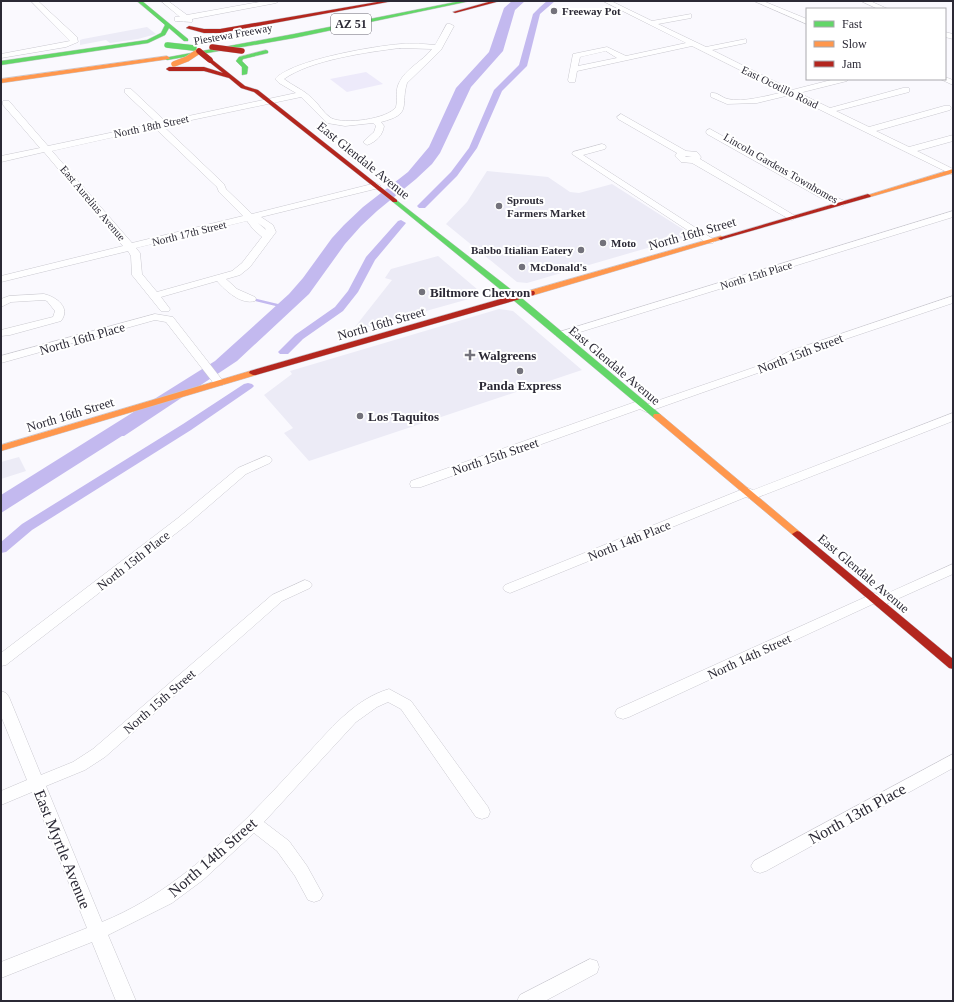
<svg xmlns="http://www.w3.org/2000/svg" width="954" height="1002" font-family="'Times New Roman',serif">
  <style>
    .built { fill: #ecebf6 }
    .green { fill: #edeafa }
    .water { fill: #c3b9ef }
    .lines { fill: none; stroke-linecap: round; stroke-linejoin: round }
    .stream { stroke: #c3b9ef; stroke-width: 2.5 }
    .canal { fill: #c3b9ef; fill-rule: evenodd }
    .street-casing { stroke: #cac9d0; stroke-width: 1 }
    .fast-casing { stroke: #cac9d0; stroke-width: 1 }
    .slow-casing { stroke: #cac9d0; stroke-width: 1 }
    .jam-casing { stroke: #cac9d0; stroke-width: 1 }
    .street { fill: #fefeff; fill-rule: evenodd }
    .fast { fill: #63d668; fill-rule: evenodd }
    .slow { fill: #ff974d; fill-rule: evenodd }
    .jam { fill: #b3261e; fill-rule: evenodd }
    .fast-bridge-casing { stroke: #cac9d0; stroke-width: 6; stroke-linecap: butt }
    .slow-bridge-casing { stroke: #cac9d0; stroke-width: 6; stroke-linecap: butt }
    .jam-bridge-casing { stroke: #cac9d0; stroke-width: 6; stroke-linecap: butt }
    .fast-bridge { stroke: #63d668; stroke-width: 5.5 }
    .slow-bridge { stroke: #ff974d; stroke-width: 5.5 }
    .jam-bridge { stroke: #b3261e; stroke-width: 5.5 }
    .poi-dot { fill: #73727b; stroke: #fff; stroke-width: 1.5 }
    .labels { text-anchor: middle; stroke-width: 4; stroke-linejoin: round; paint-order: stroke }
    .far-poi-label { font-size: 11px; font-weight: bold; fill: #2b2935; stroke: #fff; text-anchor: start }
    .far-street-label { font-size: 11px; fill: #2b2935; stroke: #fff }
    .shield { fill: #fff; stroke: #6b6972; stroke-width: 1 }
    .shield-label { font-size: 12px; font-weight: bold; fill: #2b2935 }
    .street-label { font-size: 13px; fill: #2b2935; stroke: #fff }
    .poi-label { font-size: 13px; font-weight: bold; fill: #2b2935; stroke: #fff; text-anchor: start }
    .near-street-label { font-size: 16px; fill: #2b2935; stroke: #fff }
  </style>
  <rect width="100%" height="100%" fill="#faf9fe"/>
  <!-- built -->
  <g class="built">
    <polygon points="147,27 156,34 138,39 110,43 106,40 80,45 80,40 83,39"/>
    <polygon points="487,171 548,177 570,192 579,193 612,184 692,235 527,283 517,282 446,224 467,202"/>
    <polygon points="438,256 478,290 476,297 351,332 392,280 385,278 391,269"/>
    <polygon points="499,309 513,311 582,370 309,461 284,433 293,428 264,395 292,374 290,371"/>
    <polygon points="19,457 26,471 1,479 1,462"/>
  </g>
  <!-- green -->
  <polygon class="green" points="366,72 383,84 347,92 330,79"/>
  <!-- water -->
  <polygon class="water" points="512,1 525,1 515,10 503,51 471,87 440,153 432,164 416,179 377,211 361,226 345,244 309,294 237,361 124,436 122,436 1,513 1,495 215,361 289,294 303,278 332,238 344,225 363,207 408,172 429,147 456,88 489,52 504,8"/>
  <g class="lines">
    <!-- stream -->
    <polyline class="stream" points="252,299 281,306"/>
    <!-- canal -->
    <g class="canal">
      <polygon points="547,1 555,1 540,14 527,66 502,91 477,148 457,176 425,208 419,208 417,206 451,172 469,148 494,90 519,65 533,14 540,7"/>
      <polygon points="401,220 406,223 375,260 358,292 343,311 303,339 288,354 280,354 278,352 295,335 335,307 348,291 366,257 398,221"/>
      <polygon points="248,383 252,384 254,386 252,388 191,430 32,530 6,552 1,553 1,542 22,524 183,424 244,384"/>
    </g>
    <defs>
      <g id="street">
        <polygon points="31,1 38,1 77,37 78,42 66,47 1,58 1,54 70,41"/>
        <path d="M161 1H168L187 15 265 1H279L276 3 192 19V22C190 22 177 21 175 21V17H180Z"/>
        <path d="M603 1H611L652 21 691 14V18L658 24 706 47 746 39V43L712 50 792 90 835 79H848L847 81 799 93 830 108 903 88H909V92L836 111 869 127 944 106H950L951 108 950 110 876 131 909 147 953 135V141L917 151 953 169V175L790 95 757 103 727 104 711 97V93C718 92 722 98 728 99 742 103 770 95 784 92L692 46 577 71 575 82H569L568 80 573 54 607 47 626 56 686 43ZM606 51 617 58 578 66 580 57Z"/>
        <polygon points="754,1 763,1 807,19 807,24"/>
        <polygon points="861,1 870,1 888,9 878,9"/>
        <path d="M447 24H450L454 26 441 50 407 83C400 106 413 114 381 122L384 126C383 135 376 142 367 145L363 142 374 132 376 126 373 123 345 126 327 123 301 97 163 126 224 184 226 189 252 214 376 183 381 186 379 188 261 217 273 225 276 232 250 267 240 275 226 279 237 289 255 297 256 299 255 301C241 305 226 291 217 281L161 297 170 309 169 311H161L132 275 131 256 128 251 1 282V276L123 246 44 152 1 162V156L40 148 3 105V101H9L48 146 157 123 125 93V89H131L165 121 296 93 279 83 275 79C292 60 374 46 401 44 413 43 424 44 435 45ZM400 48 432 49C423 61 405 69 399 83 395 90 398 99 396 107 388 119 344 125 331 118 323 113 319 104 312 98 304 90 293 86 284 79 310 60 368 52 400 48ZM155 128 217 187 219 192 243 216 132 243 52 151ZM247 221 253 229 262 237 242 263 232 271 157 292 142 274 140 253 136 248ZM258 223 265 228 266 230Z"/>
        <polygon points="945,32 953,34 953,39 945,37"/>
        <polygon points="945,77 953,80 953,85 940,79 945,79"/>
        <path d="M621 114 686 151 697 152 701 157 700 159 797 217 792 220 789 219 692 163 681 162 675 156 677 153 618 119 617 117ZM685 156 692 157H686Z"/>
        <polygon points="710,129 825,193 845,201 847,203 842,206 819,197 707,134 706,132 707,130"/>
        <polygon points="602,144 605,145 606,147 605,149 583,155 713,239 715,241 713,243 707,243 572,154 573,152"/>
        <polygon points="953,211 953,217 564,337 560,338 555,335 556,333"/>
        <path d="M44 294C57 297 71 308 61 321L10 335 1 336V330L53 317 55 311 47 301 44 300 11 302 1 307V299L9 296Z"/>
        <polygon points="953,296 953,303 798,355 772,368 650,411 646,412 640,409 421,487 411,487 410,484 411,481 638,401 642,400 648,404 764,364 790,351"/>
        <polygon points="155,314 173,317 223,381 225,383 223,385 215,385 166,322 155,320 1,363 1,356"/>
        <polygon points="953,413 953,421 756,498 751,499 746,497 515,591 510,593 505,591 503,588 505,585 743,489 748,488 753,490"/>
        <polygon points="266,456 270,457 272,460 270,463 246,474 188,524 6,665 1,666 1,653 178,518 238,468"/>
        <polygon points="953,564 953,574 884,605 879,607 873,604 629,717 623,719 617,717 615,713 617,709 870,595 875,593 881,596"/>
        <path d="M305 580 310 582 312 585 310 588 282 601 105 757 85 770 46 786 102 922C159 899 204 860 247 818 269 796 290 773 311 750 334 725 356 699 389 689L411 701 488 807 490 812 488 817 482 819 476 817 401 709 388 702 377 707 356 722 264 822 289 841 307 866 323 895 320 900 314 902 308 900 295 876 277 851 254 833 203 880 172 903 108 935 136 1001H116L92 942 1 978V962L87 928 32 792 1 805V791L27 780 1 716V691L6 693 9 697 41 775 73 762 93 749 272 595Z"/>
        <polygon points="953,754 953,768 766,871 760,873 754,871 751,866 754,861"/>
        <polygon points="590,959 597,961 599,967 597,973 545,1001 517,1001 520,995"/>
      </g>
      <g id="fast">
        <polygon points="137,1 142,1 188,39 188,41 184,41 169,28 165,35 148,43 1,65 1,61 147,40 161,33 165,25"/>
        <polygon points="461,1 470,1 294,38 167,60 164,58 294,34"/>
        <polygon points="266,50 268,51 268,53 243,59 242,61 248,67 247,74 242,75 242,67 236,61 239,57"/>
        <polygon points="395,199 518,295 660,414 661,416 660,418 654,418 512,299 393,202 392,201"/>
      </g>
      <g id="slow">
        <polygon points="167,56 170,58 169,59 1,83 1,79"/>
        <polygon points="953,169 953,173 870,197 865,196"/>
        <polygon points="721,236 724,238 723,239 534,295 528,295 527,293 528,291"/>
        <polygon points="250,371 253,371 257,373 256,375 1,451 1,445"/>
        <polygon points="654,414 660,414 800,532 802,534 800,536 794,536 654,418 653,416"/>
      </g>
      <g id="jam">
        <polygon points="383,1 393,1 220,33 204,33 186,28 189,26 204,29 220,29"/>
        <polygon points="492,1 500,1 455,13 453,12"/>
        <polygon points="210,58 245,86 258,90 397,200 397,202 393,202 254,92 241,88 229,78 204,71 169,71 166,69 169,67 204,67 223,73 208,61 207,60"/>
        <polygon points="868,194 871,196 870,197 723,239 721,240 718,238"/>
        <polygon points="528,291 534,291 535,293 534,295 256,375 253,375 249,373 250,371"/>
        <polygon points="797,531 800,532 953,659 953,669 949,668 794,536 792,534"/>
      </g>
    </defs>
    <!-- street casing -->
    <use href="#street" class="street-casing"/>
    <!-- fast casing -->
    <use href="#fast" class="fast-casing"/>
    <!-- slow casing -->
    <use href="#slow" class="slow-casing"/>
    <!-- jam casing -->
    <use href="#jam" class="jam-casing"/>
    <!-- street -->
    <use href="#street" class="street"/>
    <!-- fast -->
    <use href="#fast" class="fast"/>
    <!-- slow -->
    <use href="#slow" class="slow"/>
    <!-- jam -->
    <use href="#jam" class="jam"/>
    <defs>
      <polyline id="fast-bridge" points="167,45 194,48"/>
      <polyline id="slow-bridge" points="174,64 187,59 199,51"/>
      <g id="jam-bridge">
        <polyline points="212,47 242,51"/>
        <polyline points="199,51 210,60"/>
      </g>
    </defs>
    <!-- fast-bridge casing -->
    <use href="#fast-bridge" class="fast-bridge-casing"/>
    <!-- slow-bridge casing -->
    <use href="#slow-bridge" class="slow-bridge-casing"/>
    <!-- jam-bridge casing -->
    <use href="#jam-bridge" class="jam-bridge-casing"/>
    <!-- fast-bridge -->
    <use href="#fast-bridge" class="fast-bridge"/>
    <!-- slow-bridge -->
    <use href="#slow-bridge" class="slow-bridge"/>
    <!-- jam-bridge -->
    <use href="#jam-bridge" class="jam-bridge"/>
  </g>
  <!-- markers -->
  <g class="poi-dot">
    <circle cx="554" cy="11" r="4"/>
    <circle cx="499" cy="206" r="4"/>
    <circle cx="603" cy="243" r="4"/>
    <circle cx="581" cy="250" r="4"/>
    <circle cx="522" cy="267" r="4"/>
    <circle cx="422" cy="292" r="4"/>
    <path d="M468 349h4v4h4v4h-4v4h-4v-4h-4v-4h4z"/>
    <circle cx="520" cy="371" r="4"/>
    <circle cx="360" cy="416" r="4"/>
  </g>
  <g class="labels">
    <!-- far-poi labels -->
    <g class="far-poi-label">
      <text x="562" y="15">Freeway Pot</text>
      <text x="507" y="204">Sprouts<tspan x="507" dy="13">Farmers Market</tspan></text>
      <text x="611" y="247">Moto</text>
      <text x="573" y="254" text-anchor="end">Babbo Itialian Eatery</text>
      <text x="530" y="271">McDonald's</text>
    </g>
    <!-- far-street labels -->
    <g class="far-street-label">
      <text transform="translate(233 34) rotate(-10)" y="4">Piestewa Freeway</text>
      <text transform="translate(780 87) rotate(26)" y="4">East Ocotillo Road</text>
      <text transform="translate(151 126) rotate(-12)" y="4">North 18th Street</text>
      <text transform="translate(781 168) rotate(30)" y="4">Lincoln Gardens Townhomes</text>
      <text transform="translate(93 203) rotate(50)" y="4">East Aurelius Avenue</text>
      <text transform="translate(189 233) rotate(-14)" y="4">North 17th Street</text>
      <text transform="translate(756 275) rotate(-17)" y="4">North 15th Place</text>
    </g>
    <!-- shield labels -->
    <rect class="shield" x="331" y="14" width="40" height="20" rx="3"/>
    <g class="shield-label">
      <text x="351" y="28">AZ 51</text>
    </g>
    <!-- street labels -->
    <g class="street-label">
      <text transform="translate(364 160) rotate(39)" y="5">East Glendale Avenue</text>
      <text transform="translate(692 233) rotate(-16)" y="5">North 16th Street</text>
      <text transform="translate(381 323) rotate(-16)" y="5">North 16th Street</text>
      <text transform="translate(82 338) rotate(-16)" y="5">North 16th Place</text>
      <text transform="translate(800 353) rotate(-21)" y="5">North 15th Street</text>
      <text transform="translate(615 365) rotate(40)" y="5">East Glendale Avenue</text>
      <text transform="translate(70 414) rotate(-17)" y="5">North 16th Street</text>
      <text transform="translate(495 456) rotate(-19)" y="5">North 15th Street</text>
      <text transform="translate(629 540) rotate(-22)" y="5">North 14th Place</text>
      <text transform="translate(133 560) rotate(-38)" y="5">North 15th Place</text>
      <text transform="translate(864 573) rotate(40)" y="5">East Glendale Avenue</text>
      <text transform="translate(749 656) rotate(-25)" y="5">North 14th Street</text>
      <text transform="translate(159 701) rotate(-41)" y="5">North 15th Street</text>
    </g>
    <!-- poi labels -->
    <g class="poi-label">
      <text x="430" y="297">Biltmore Chevron</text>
      <text x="478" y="360">Walgreens</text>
      <text x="520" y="390" text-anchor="middle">Panda Express</text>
      <text x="368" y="421">Los Taquitos</text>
    </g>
    <!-- near-street labels -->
    <g class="near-street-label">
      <text transform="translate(857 813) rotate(-29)" y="6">North 13th Place</text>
      <text transform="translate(63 849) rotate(68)" y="6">East Myrtle Avenue</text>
      <text transform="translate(212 857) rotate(-41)" y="6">North 14th Street</text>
    </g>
  </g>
  <!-- border -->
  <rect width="954" height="1002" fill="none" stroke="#2b2935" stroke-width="4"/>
  <!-- legend -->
  <rect x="806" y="8" width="140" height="72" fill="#ffffff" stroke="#aaa9ae"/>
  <rect x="814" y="21" width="20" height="6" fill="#63d668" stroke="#aaa9ae"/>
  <text x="842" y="28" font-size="12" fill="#2b2935">Fast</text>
  <rect x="814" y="41" width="20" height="6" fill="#ff974d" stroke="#aaa9ae"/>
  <text x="842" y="48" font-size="12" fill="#2b2935">Slow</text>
  <rect x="814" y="61" width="20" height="6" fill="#b3261e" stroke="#aaa9ae"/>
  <text x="842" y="68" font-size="12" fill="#2b2935">Jam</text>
</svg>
